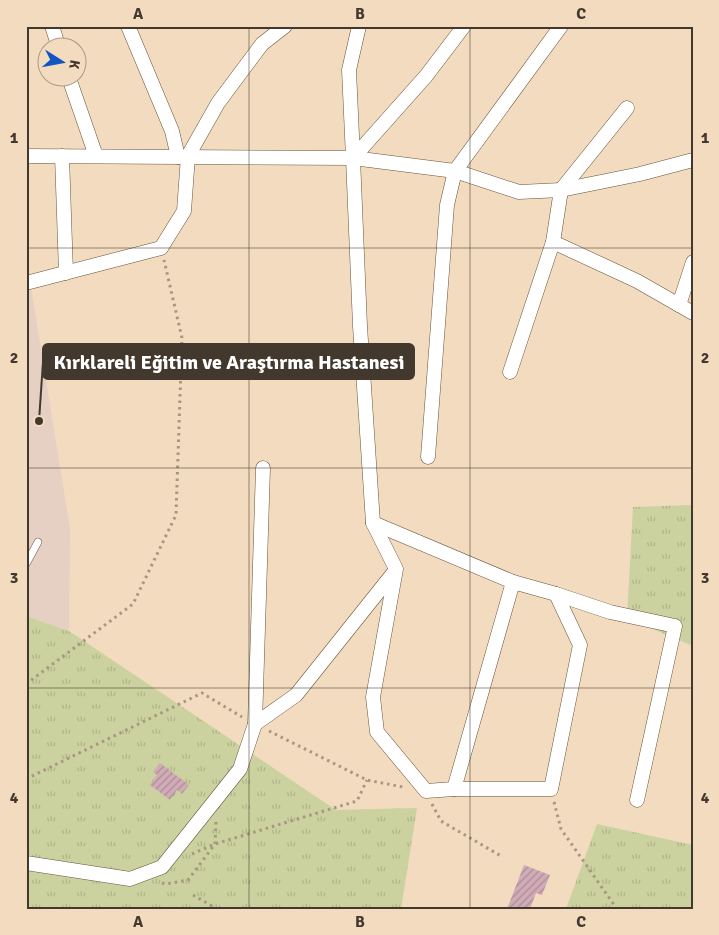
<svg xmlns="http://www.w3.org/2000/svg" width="719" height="935" font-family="Signika,sans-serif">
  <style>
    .medical { fill: #e6d0c3 }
    .grass { fill: url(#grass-tufts) }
    .building { fill: url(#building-hatch) }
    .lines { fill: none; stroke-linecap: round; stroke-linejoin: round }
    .lane-casing { stroke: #67543a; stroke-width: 8 }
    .street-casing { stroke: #67543a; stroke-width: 15 }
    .path { stroke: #a79681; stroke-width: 3; stroke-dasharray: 2.5 4; stroke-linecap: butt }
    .lane { stroke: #fff; stroke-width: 7 }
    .street { stroke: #fff; stroke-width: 14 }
    .grid { fill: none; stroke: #42382d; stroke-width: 1; stroke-opacity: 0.55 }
    .leader { fill: none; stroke: #42382d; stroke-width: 2 }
    .callout-dot { fill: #42382d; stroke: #f2dbbe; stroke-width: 2 }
    .callout { fill: #42382d; stroke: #42382d; stroke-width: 2 }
    .callout-label { font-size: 20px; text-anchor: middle; font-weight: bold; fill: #fff }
    .neatline { fill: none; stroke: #42382d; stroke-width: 2 }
    .grid-label { font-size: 16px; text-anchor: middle; font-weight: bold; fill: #42382d }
  </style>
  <defs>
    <pattern id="grass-tufts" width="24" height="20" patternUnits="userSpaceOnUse" patternTransform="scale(1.25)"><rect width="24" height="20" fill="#cbd29f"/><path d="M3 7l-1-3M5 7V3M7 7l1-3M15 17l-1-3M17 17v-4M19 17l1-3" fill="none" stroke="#b0b589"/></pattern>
    <pattern id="building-hatch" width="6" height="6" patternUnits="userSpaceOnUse" patternTransform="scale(1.25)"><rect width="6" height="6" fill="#d1abb7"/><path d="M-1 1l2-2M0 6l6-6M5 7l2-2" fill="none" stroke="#ab8c95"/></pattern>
  </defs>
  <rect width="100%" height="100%" fill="#f2dbbe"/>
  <!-- medical -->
  <polygon class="medical" points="26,257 70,529 69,631 26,616"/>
  <!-- grass -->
  <g class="grass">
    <polygon points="693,505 693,646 627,618 633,507"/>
    <polygon points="26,616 69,631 336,810 417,808 401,909 26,909"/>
    <polygon points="597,824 693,845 693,909 566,909"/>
  </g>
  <!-- building -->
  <g class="building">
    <polygon points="160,763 189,785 182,794 177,790 170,800 150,785 157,775 153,772"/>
    <polygon points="524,865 550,875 542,895 536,893 530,909 507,909"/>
  </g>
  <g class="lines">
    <defs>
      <polyline id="lane" points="26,564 38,542"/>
      <g id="street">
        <polyline points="52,26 59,48"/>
        <polyline points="128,26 172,131 178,157"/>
        <polyline points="359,26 349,70 353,158 360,326 373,523 396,569 373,697 377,732 426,791 454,789 551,789 580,645 556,594"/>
        <polyline points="69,78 96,156"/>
        <polyline points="26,156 353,158 455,171 519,192 561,190 640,174 693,160"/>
        <polyline points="62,156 66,273"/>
        <polyline points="353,158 426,76 464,26"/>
        <polyline points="553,242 637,281 693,313"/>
        <polyline points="26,283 161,248 184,211 188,156 218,103 262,44 285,26"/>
        <polyline points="679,305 693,262"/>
        <polyline points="510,372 553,242 561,190 627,108"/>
        <polyline points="428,457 447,205 455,171 561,26"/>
        <polyline points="373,523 513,582 556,594 610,612 675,626 637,800"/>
        <polyline points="255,724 296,695 395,571"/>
        <polyline points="454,789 513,582"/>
        <polyline points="26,863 130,879 162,867 240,769 255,724 263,468"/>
      </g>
    </defs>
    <!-- lane casing -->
    <use href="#lane" class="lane-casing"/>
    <!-- street casing -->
    <use href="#street" class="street-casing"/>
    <!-- path -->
    <g class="path">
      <polyline points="26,684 133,604 176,515 182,338 164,260"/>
      <polyline points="269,731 367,780 403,787"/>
      <polyline points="26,779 202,693 242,717"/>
      <polyline points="554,802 561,829 617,909"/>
      <polyline points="432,804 441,821 501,856"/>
      <polyline points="192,854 215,844 357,801 367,780"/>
      <polyline points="162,883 166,884 188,880 215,844 216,822"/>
      <polyline points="193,895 217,909"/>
    </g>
    <!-- lane -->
    <use href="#lane" class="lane"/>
    <!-- street -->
    <use href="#street" class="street"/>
  </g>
  <!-- grid -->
  <path class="grid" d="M249 26V909M470 26V909M26 248H693M26 468H693M26 688H693"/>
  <!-- callouts -->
  <path class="leader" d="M39 421L43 362"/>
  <circle class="callout-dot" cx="39" cy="421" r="5"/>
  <rect class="callout" x="43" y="344" width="371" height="35" rx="5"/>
  <g class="callout-label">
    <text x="229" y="369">Kırklareli Eğitim ve Araştırma Hastanesi</text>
  </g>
  <!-- border -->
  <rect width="719" height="935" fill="none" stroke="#f2dbbe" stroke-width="55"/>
  <!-- north arrow -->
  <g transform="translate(62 62) rotate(101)"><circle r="24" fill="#f2dbbe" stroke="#ac9a84"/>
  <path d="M0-4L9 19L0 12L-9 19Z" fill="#1155c0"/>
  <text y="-8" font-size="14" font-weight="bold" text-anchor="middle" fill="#42382d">K</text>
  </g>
  <rect x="28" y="28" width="664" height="880" class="neatline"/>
  <g class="grid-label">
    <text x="138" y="19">A</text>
    <text x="360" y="19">B</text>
    <text x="581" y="19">C</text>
    <text x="14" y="143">1</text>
    <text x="705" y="143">1</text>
    <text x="14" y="363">2</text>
    <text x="705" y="363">2</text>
    <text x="14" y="583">3</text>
    <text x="705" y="583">3</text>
    <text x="14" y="803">4</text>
    <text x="705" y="803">4</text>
    <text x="138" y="927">A</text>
    <text x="360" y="927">B</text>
    <text x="581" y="927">C</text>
  </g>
</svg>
